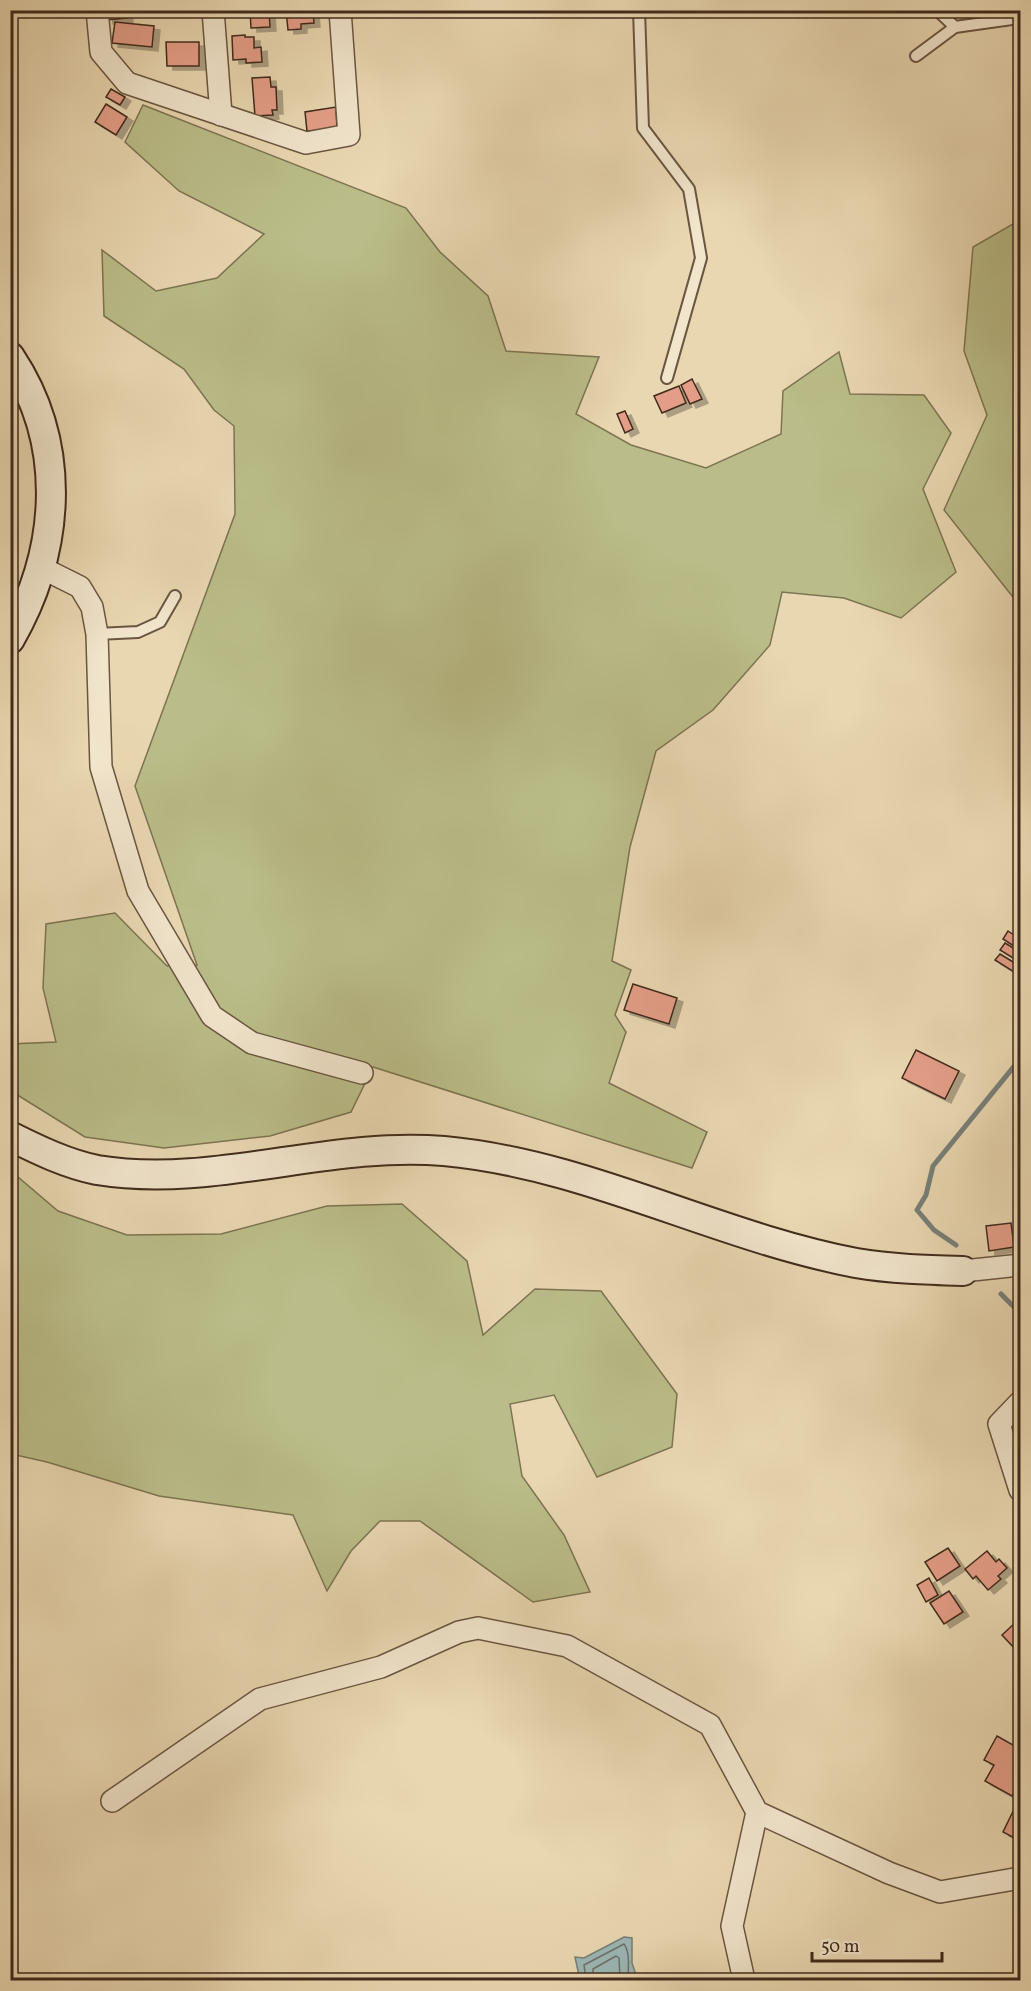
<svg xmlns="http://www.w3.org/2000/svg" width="1031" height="1991" font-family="Vollkorn,serif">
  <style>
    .green { fill: #babd89; stroke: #7d7452; stroke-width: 1.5 }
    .water { fill: #9bb7b6; stroke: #777f78; stroke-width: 1.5 }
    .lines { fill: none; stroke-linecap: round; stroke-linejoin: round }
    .shore { stroke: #6e7169; stroke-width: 1.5 }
    .stream { stroke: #777f78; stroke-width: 5 }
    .building { fill: #e49e88; stroke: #402b1c; stroke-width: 1.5; filter: url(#shadow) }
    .lane-casing { stroke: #6a5641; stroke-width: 14 }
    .street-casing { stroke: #6a5641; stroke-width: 24 }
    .secondary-casing { stroke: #402b1c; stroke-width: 32 }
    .lane { stroke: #f1e5cc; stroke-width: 10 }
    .street { stroke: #f1e5cc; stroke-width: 21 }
    .secondary { stroke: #f1e5cc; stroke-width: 28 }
  </style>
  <defs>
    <filter id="shadow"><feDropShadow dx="6" dy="4" stdDeviation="0" flood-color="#0004"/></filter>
  </defs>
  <rect width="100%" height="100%" fill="#e9d7b1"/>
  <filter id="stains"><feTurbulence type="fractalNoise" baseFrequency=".00333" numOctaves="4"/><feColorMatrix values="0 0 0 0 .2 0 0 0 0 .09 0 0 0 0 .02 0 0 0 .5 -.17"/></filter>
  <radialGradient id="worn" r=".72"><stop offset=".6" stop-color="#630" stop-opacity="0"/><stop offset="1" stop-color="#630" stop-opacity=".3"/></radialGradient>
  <!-- green -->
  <g class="green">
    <polygon points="143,105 406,208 440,252 488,296 506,351 599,357 576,414 631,445 706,468 781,434 783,391 839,352 850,394 924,395 951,433 923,489 956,572 901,618 844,598 782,592 770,645 713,710 656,751 630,847 612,961 631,970 615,1015 626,1032 609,1083 707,1132 692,1168 373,1067 351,1112 270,1136 164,1148 85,1137 11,1091 10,1044 56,1042 43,988 46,924 115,913 167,966 197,965 135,786 235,514 234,426 214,410 184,369 104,316 102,250 156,291 217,278 264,234 179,191 125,142"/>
    <polygon points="1020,220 1020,606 944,510 987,415 964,351 973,247"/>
    <polygon points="11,1171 58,1211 127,1235 221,1234 327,1206 402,1204 467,1261 483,1335 535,1289 601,1291 677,1394 672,1447 597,1477 554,1395 510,1404 522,1476 564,1535 590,1592 533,1602 420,1521 380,1521 351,1551 327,1591 293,1515 159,1496 47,1462 11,1454"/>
  </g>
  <!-- water -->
  <polygon class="water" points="624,1937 632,1938 632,1963 636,1975 631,1980 580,1980 575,1957 584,1958"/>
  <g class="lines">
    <!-- shore -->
    <g class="shore">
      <path d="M586 1980 584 1965 624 1944C630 1951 629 1971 627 1980"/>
      <polyline points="593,1980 593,1969 616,1956 619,1958 620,1980"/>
    </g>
    <!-- stream -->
    <g class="stream">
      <polyline points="956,1245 934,1230 917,1210 926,1195 933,1166 1020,1059"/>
      <polyline points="1001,1294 1020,1313"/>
    </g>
  </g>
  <!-- building -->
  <g class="building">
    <polygon points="106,10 126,10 127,18 107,20"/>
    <polygon points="250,10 269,10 270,27 251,28"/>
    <polygon points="286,10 313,10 314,23 301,24 301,29 288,30"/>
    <polygon points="115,22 154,26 152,47 112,43"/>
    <polygon points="245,35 245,37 254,37 254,48 261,47 262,62 246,63 246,59 233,60 232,36"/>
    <polygon points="166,42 199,42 199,66 167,66"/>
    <polygon points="270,77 271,87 276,87 277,110 272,110 273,115 255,116 252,78"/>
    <polygon points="111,89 125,97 120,105 106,97"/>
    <polygon points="106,104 127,117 116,135 95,122"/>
    <polygon points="336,107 337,129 307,131 305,112"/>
    <polygon points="692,379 702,399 690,404 681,385"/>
    <polygon points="679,386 686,403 662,413 654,396"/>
    <polygon points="625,411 633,429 625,433 617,414"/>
    <polygon points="1008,931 1020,939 1020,950 1003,939"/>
    <polygon points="1005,943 1020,952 1020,962 1000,950"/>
    <polygon points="1000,954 1018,965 1014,972 995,960"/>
    <polygon points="633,984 677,998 669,1024 624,1010"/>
    <polygon points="916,1050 959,1071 945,1099 902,1078"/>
    <polygon points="1011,1223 1014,1247 989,1251 986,1226"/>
    <polygon points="948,1548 960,1566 937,1581 925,1562"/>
    <polygon points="987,1551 996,1562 999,1559 1007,1568 998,1576 1001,1579 988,1590 976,1576 973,1579 965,1569"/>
    <polygon points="929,1578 938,1595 926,1602 917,1585"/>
    <polygon points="949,1591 963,1612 944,1624 930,1603"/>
    <polygon points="1017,1621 1020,1625 1020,1647 1017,1651 1002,1635"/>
    <polygon points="997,1736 1020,1749 1020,1780 1012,1796 985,1781 994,1765 984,1760"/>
    <polygon points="1020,1797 1020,1841 1003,1832"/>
  </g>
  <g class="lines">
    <defs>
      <g id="lane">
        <polyline points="639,10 643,128 689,189 701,258 667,378"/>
        <polyline points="937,10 955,27"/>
        <polyline points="916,56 955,27 1020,18"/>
        <polyline points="97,634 138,632 160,622 175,596"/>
      </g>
      <g id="street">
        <polyline points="97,10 101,52 127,83 306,143 349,135 340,10"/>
        <polyline points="213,10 221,115"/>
        <polyline points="42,568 80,587 92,607 97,634 101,767 138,891 212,1016 252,1043 362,1073"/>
        <polyline points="963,1271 1020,1265"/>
        <polyline points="1020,1402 999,1424 1020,1490"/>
        <polyline points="112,1801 260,1699 381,1667 459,1632 478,1628 567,1646 710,1725 757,1812 889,1873 940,1892 1020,1878"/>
        <polyline points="744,1980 732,1926 757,1812"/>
      </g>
      <g id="secondary">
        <path d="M10 357C68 444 61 550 10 639"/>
        <path d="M10 1136C38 1150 67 1164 97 1170 213 1189 327 1141 444 1151 587 1164 715 1236 856 1263 891 1269 927 1270 963 1271"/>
      </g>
    </defs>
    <!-- lane casing -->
    <use href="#lane" class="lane-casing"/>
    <!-- street casing -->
    <use href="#street" class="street-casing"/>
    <!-- secondary casing -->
    <use href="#secondary" class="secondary-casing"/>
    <!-- lane -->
    <use href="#lane" class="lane"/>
    <!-- street -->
    <use href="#street" class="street"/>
    <!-- secondary -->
    <use href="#secondary" class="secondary"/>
  </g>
  <!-- margin -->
  <rect width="1031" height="1991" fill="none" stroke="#e9d7b1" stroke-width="36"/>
  <rect x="12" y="12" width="1007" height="1967" fill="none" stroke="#402b1c" stroke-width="3"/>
  <rect x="18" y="18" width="995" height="1955" fill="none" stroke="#402b1c" stroke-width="1.5"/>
  <!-- scale -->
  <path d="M812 1952v9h130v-9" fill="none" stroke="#402b1c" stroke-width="3"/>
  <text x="821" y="1952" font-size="18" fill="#402b1c" stroke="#f1e5cc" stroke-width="4.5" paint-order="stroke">50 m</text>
  <rect width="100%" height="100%" filter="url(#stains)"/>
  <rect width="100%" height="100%" fill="url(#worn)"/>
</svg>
